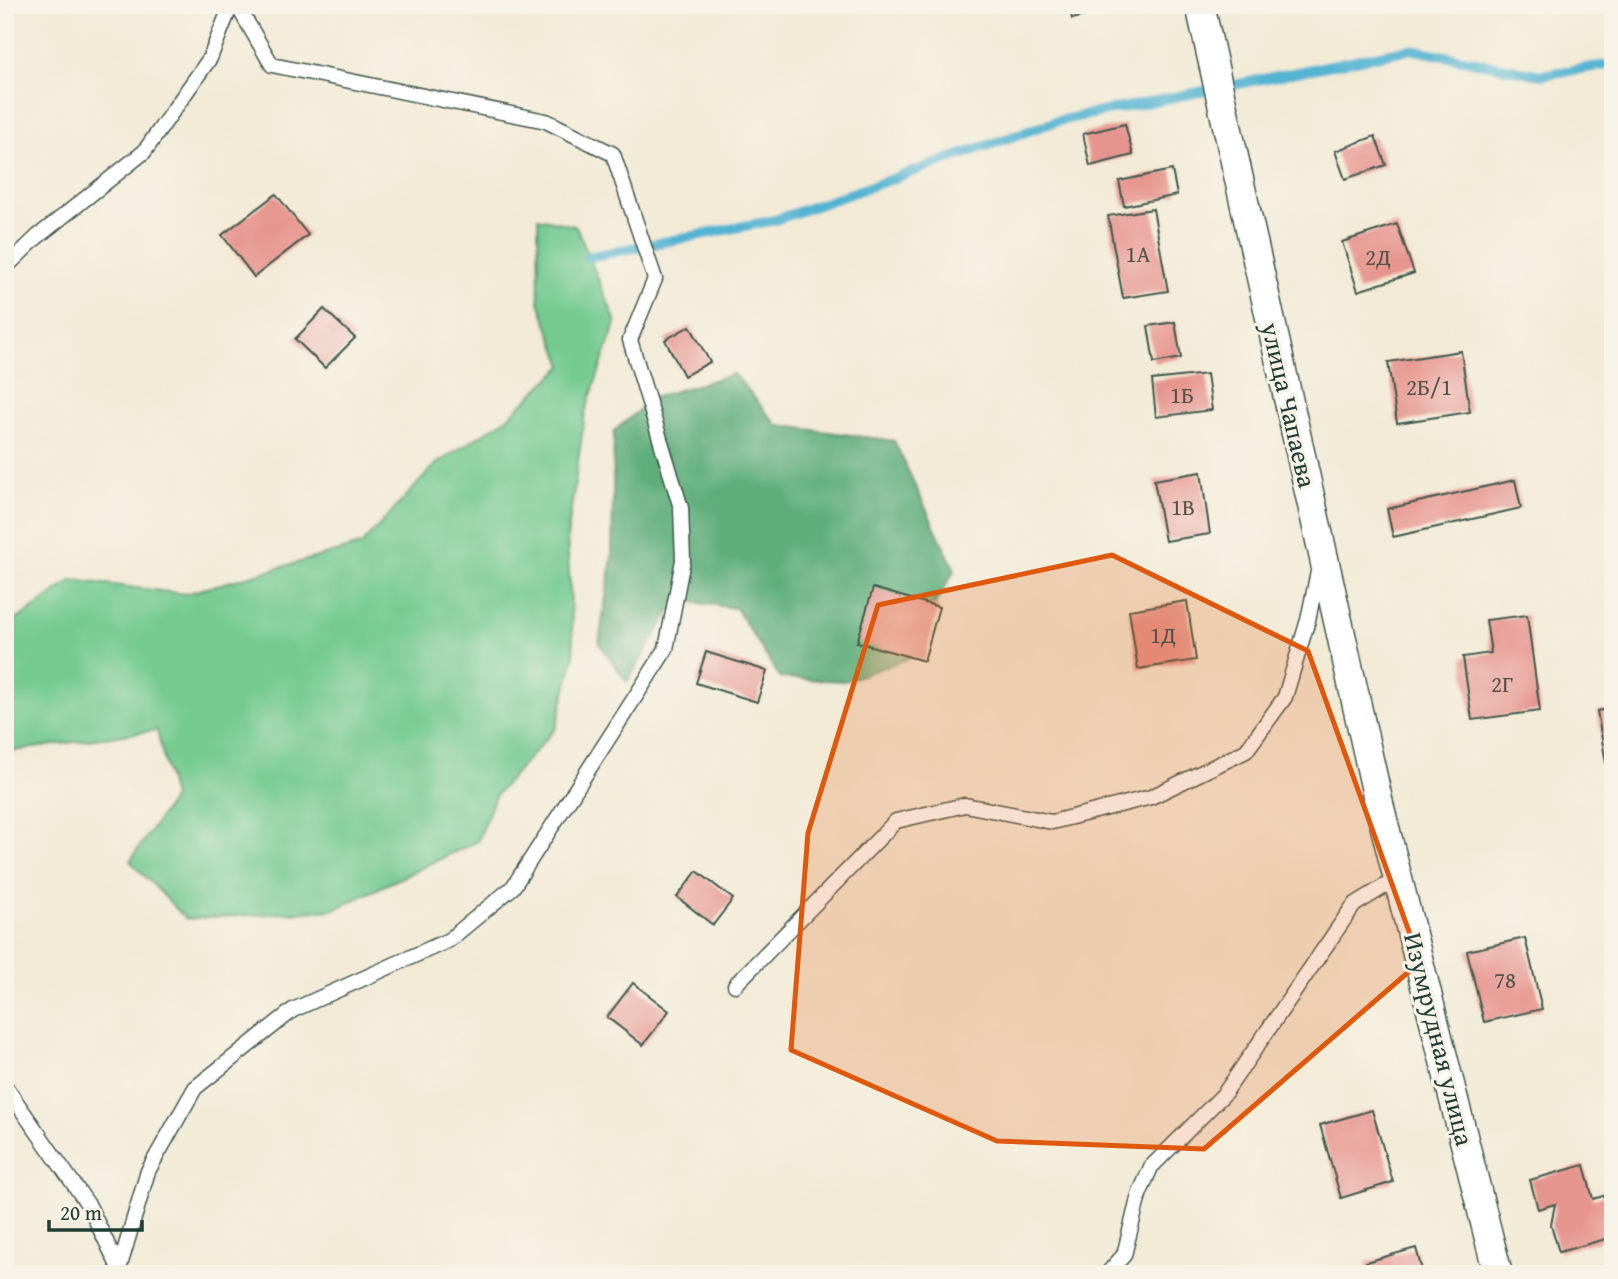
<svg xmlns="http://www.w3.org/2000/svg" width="1618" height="1279" font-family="'Gentium Book Plus',serif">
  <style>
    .green { fill: #74ca8f; stroke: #4a8462; stroke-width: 2 }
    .forest { fill: #5fae7a; stroke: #3f7657; stroke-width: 2 }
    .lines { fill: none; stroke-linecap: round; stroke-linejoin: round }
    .stream { stroke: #52b3d1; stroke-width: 10 }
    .building { fill: #e6958e }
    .lane-casing { stroke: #3f574c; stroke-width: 17 }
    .street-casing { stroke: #3f574c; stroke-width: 31 }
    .lane { stroke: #fff; stroke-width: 14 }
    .street { stroke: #fff; stroke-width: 28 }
    .marked { fill: #de580e; fill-opacity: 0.2; stroke: #de580e; stroke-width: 5; stroke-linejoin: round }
    .labels { text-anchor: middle; stroke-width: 6; stroke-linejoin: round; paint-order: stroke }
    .number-label { font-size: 23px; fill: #51534a }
    .street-label { font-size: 26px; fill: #1f3d34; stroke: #f7f3e8 }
  </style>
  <rect width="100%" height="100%" fill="#f7f3e8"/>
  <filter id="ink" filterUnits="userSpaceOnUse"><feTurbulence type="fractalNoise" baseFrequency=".0143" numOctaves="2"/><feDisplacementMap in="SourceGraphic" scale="14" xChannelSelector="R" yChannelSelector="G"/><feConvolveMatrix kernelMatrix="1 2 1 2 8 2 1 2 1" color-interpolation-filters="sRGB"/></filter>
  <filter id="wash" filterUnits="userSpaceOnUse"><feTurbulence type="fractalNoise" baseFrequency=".00686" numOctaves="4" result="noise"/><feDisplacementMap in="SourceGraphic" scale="28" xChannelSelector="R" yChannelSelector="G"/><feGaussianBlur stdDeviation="1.57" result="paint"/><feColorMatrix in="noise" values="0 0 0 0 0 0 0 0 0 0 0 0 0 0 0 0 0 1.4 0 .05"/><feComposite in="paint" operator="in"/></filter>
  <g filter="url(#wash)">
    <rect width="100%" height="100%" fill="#f2ead5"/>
    <!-- green -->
    <polygon class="green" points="538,218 576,226 616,322 585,413 567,538 574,657 556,728 495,796 478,841 333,910 186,919 130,861 173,798 157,730 5,752 5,628 73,580 185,594 361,545 436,464 506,419 563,366 539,302"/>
    <!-- forest -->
    <polygon class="forest" points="734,374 777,425 894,441 955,570 929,614 910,658 845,681 780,678 736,608 677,600 627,682 599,643 612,557 614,431 655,397"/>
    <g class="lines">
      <!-- stream -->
      <polyline class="stream" points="588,257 775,220 1057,121 1410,49 1541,75 1613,64"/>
    </g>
    <g id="blocks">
      <!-- building -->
      <g class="building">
        <polygon points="1069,5 1128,5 1128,6 1072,19"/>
        <polygon points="1125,124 1133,155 1090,166 1083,134"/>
        <polygon points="1375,136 1386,165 1345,179 1335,151"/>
        <polygon points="1172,170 1177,195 1124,206 1119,181"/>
        <polygon points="276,194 308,235 254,277 222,235"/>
        <polygon points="1153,209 1168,291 1123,298 1108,216"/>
        <polygon points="1397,224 1414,273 1358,291 1342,242"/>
        <polygon points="324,309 355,338 325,368 295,339"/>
        <polygon points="1175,322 1181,358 1154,363 1148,326"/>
        <polygon points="690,326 710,362 684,376 665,340"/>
        <polygon points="1461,351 1470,412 1397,423 1388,362"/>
        <polygon points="1207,374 1212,410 1156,417 1152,380"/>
        <polygon points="1201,472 1210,534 1165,541 1154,480"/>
        <polygon points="1515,480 1521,508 1393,537 1387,509"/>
        <polygon points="873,588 939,607 924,661 857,642"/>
        <polygon points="1187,601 1196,660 1138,669 1129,610"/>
        <polygon points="1527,615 1540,711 1472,720 1463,657 1491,653 1486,620"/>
        <polygon points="706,652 767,671 757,702 696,683"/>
        <polygon points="1613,708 1613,762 1606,763 1597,711"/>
        <polygon points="697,871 733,899 713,925 677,897"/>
        <polygon points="1525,938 1542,1009 1484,1022 1467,951"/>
        <polygon points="633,983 669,1011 643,1045 607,1017"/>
        <polygon points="1372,1110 1393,1182 1341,1198 1320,1125"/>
        <polygon points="1584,1165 1593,1199 1613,1193 1613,1237 1559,1252 1551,1225 1555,1204 1538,1209 1530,1180"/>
        <polygon points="1416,1248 1423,1274 1369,1274 1366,1262"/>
      </g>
    </g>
  </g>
  <g filter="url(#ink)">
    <use href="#blocks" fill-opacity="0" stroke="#3f574c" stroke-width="2"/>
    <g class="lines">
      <defs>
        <g id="lane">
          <polyline points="5,268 37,237 144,152 210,58 231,5"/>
          <polyline points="735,985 896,821 965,805 1052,822 1151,797 1246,751 1285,697 1308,620 1319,567"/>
          <polyline points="5,1086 89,1206 121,1272"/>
          <polyline points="119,1269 148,1171 195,1088 293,1010 449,940 513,887 666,649 683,560 681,508 630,340 655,279 613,154 546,121 272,65 237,5"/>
          <polyline points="1107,1274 1124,1255 1139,1195 1151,1167 1224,1094 1354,905 1398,878"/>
        </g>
        <polyline id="street" points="1200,5 1379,804 1498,1274"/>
      </defs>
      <!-- lane casing -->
      <use href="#lane" class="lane-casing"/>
      <!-- street casing -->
      <use href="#street" class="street-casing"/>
      <!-- lane -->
      <use href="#lane" class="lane"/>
      <!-- street -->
      <use href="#street" class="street"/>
    </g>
  </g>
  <!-- marked area -->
  <path class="marked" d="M1112 555 1308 651 1420 962 1204 1149 997 1141 791 1050 808 833 878 605Z"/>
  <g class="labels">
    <!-- number labels -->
    <g class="number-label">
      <text x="1138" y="262">1А</text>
      <text x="1378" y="265">2Д</text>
      <text x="1429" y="395">2Б/1</text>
      <text x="1182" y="403">1Б</text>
      <text x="1183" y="515">1В</text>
      <text x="1163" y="643">1Д</text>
      <text x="1502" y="692">2Г</text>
      <text x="1505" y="988">78</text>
    </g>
    <!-- street labels -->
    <g class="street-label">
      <text transform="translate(1289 405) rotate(77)" y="9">улица Чапаева</text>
      <text transform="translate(1439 1039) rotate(76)" y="9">Изумрудная улица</text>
    </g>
  </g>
  <!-- margin -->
  <rect width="1618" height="1279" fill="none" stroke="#f7f3e8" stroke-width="28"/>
  <!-- scale -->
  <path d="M49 1220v10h93v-10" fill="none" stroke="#1f3d34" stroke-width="3.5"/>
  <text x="60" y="1220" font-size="21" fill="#1f3d34" stroke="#f7f3e8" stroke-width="5" paint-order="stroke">20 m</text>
</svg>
